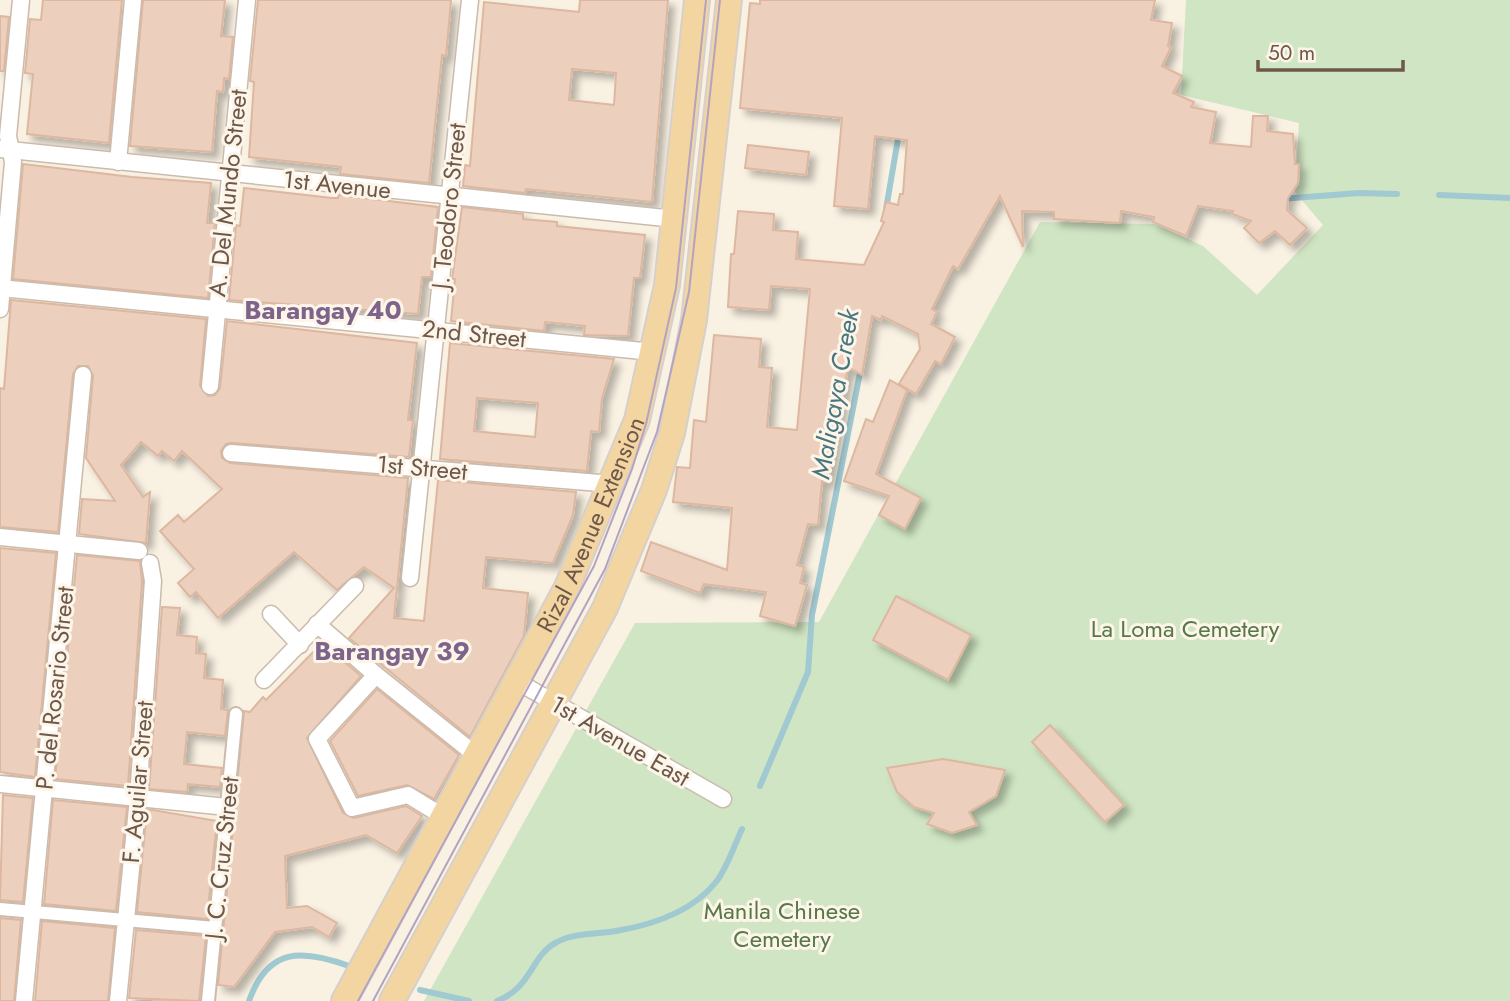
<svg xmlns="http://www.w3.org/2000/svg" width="1510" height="1001" font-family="Jost,sans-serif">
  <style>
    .green { fill: #d0e5c3 }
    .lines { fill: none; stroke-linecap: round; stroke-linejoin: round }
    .stream { stroke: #a1c9d1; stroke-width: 6 }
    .building { fill: #ecd0bd; stroke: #ddb79f; stroke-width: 2; fill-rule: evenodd; filter: url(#shadow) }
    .pedestrian-casing { stroke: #cbbbad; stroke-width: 16 }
    .minor-casing { stroke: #cbbbad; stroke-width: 19 }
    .primary-casing { stroke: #d6d0cd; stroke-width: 28 }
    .pedestrian { stroke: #fff; stroke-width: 12 }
    .minor { stroke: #fff; stroke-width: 16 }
    .primary { stroke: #f2d5a1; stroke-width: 24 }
    .tram { stroke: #b3a3c1; stroke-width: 2 }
    .labels { text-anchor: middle; stroke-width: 6; stroke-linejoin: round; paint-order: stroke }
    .street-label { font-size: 24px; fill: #6e584c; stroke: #fdf5e8 }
    .park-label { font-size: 24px; fill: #557948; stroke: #fdf5e8 }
    .neighbourhood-label { font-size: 26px; font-weight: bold; fill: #7e648b; stroke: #fdf5e8 }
    .water-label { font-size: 26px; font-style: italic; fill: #477680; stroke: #fdf5e8 }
  </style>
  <defs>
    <filter id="shadow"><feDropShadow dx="6" dy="6" stdDeviation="3.5" flood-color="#0004"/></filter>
  </defs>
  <rect width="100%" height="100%" fill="#f9f1e2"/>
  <!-- green -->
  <polygon class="green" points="1186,0 1510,0 1510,1001 424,1001 635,623 819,622 1040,222 1156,224 1203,246 1257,295 1323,225 1295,192 1299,123 1181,95"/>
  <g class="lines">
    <!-- stream -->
    <g class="stream">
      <polyline points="1439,195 1510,198"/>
      <polyline points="1280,199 1359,193 1397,194"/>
      <polyline points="886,209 899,133"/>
      <polyline points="760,786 808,672 812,615 861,368"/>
      <polyline points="420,990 469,1001"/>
      <path d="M249 1001C268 947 302 949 349 966"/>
      <path d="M497 1001C533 987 530 956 557 942 573 933 598 934 616 931 652 925 692 912 716 882 727 868 734 846 742 829"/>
    </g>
  </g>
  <!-- building -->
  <g class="building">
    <polygon points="43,0 122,0 109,143 27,134 33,74 25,73 30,19 41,20"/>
    <polygon points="143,0 225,0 221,36 233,37 229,79 224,78 223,92 217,91 212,152 130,146"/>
    <polygon points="258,0 451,0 446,56 442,55 429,183 340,174 341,167 249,157 254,82 250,81"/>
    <path d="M580 0H668L652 202 526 189 525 193 463 186 465 165 470 166 484 2 579 12ZM572 69 616 73 614 105 569 100Z"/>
    <polygon points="760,0 1155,0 1151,20 1172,23 1168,46 1171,47 1162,66 1182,76 1173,93 1194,102 1191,107 1216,112 1210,143 1251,147 1253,116 1268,116 1267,131 1293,134 1295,164 1299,164 1298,183 1288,198 1287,210 1307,228 1290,245 1275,231 1259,243 1244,228 1251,221 1232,214 1233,211 1198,206 1186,236 1153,222 1154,217 1121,211 1120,223 1054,219 1054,212 1022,211 1023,247 1000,196 958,269 953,266 932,309 937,312 931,324 955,337 941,364 935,361 916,394 899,384 920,349 918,334 882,316 881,320 872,316 862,375 848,367 828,482 822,481 818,525 808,524 797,565 804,567 800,583 807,585 795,626 760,616 766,592 704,584 700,593 641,571 651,542 727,570 732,508 673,502 677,467 690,468 694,420 706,422 714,335 761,339 759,367 772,368 767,427 797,430 810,289 771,286 769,310 728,307 731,254 734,254 738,211 774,214 773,230 798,232 796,259 864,265 884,222 881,221 886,202 898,205 900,194 903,194 907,140 875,136 868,209 834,206 842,118 740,108 750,3 760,4"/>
    <polygon points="0,16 9,17 4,71 0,71"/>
    <polygon points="748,145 809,152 806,175 745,168"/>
    <polygon points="23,164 132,177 211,183 207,223 215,223 208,298 13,279"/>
    <polygon points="244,188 332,198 338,198 338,195 438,207 431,277 422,277 418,314 229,300 236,225 240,226"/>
    <polygon points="462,207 523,214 523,219 557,222 557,226 645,235 640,278 634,278 628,336 584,335 585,326 545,322 544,331 451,321 455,279 452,279"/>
    <polygon points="11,300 206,319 200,386 208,396 215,395 220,388 227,321 417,343 408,420 413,420 409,457 232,443 226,444 221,451 222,458 230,463 408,478 394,618 424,621 438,480 576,492 573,515 553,563 486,557 483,588 528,593 524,636 470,737 349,638 394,588 364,567 337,590 294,552 218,618 196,592 190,597 178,583 194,569 160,531 178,515 184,522 222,489 182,451 174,461 162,451 158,456 141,442 121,465 143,497 150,492 146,543 79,534 82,499 115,501 86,458 93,376 88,366 78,366 73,374 58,532 0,527 0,388 4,389"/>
    <path d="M450 343 614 359 602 398 599 432 591 431 587 471 440 459ZM477 398 538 403 535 437 474 431Z"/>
    <polygon points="890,380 907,390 876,474 921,498 905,529 879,515 889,496 844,481 866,419 873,422"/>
    <polygon points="0,548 56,553 35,777 0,772"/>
    <polygon points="77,555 140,561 142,582 128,786 55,779"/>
    <polygon points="896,596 971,635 948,680 873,640"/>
    <polygon points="162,607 180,608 177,635 197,637 196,653 206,654 204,678 223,680 221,709 228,710 225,736 187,732 184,764 222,768 220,787 188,784 187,792 149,789"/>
    <polygon points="322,643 361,676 307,738 343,813 354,818 406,806 422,816 397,853 366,835 285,856 287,908 307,906 337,923 329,937 312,927 275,932 234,987 218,985 244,711 250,712 263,697 266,700"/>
    <polygon points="377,689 459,755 434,799 407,785 358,796 330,741"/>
    <polygon points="1050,725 1124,805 1105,822 1032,742"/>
    <polygon points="943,759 1005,770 996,796 969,812 977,825 952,833 927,824 934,813 914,807 897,792 887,768"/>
    <polygon points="3,795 33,798 23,902 0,900"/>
    <polygon points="53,800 127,807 116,911 44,904"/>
    <polygon points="147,809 217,821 207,919 137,912"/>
    <polygon points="0,918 21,920 14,1001 0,1001"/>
    <polygon points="42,921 115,928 108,1001 35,1001"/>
    <polygon points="136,930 206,936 199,1001 129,998"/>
  </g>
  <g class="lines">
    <defs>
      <g id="pedestrian">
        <polyline points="0,909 215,928"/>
        <polyline points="208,1001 236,714"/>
      </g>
      <g id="minor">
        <polyline points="0,149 675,219"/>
        <polyline points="118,162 133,0"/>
        <polyline points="0,288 653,352"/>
        <polyline points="0,309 13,162 8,136 21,0"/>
        <polyline points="210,386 247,0"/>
        <polyline points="231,453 612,484"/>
        <polyline points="0,537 139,551"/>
        <polyline points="410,578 470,0"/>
        <polyline points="271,614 300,645"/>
        <polyline points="317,624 376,675"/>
        <polyline points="264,680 355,586"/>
        <polyline points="518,682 723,799"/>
        <polyline points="0,784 227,807"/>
        <polyline points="444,817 408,795 352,808 317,739 376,675 477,756"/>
        <polyline points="24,1001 83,375"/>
        <polyline points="118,1001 138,798 153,581 150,563"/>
      </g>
      <g id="primary">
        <path id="s1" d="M344 1001 567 587 637 420 667 285 697 0"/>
        <polyline points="392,1001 605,608 654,490 672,433 694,320 729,0"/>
      </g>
    </defs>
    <!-- pedestrian casing -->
    <use href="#pedestrian" class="pedestrian-casing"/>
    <!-- minor casing -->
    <use href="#minor" class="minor-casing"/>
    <!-- primary casing -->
    <use href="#primary" class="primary-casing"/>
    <!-- pedestrian -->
    <use href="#pedestrian" class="pedestrian"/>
    <!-- minor -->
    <use href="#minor" class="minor"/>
    <!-- primary -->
    <use href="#primary" class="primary"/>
    <!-- tram -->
    <g class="tram">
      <polyline points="358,1001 594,566 632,469 646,424 676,288 706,0"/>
      <polyline points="373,1001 605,569 657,432 689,292 720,0"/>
    </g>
  </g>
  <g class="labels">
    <!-- street labels -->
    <g class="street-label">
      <text transform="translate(337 185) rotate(6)" y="8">1st Avenue</text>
      <text transform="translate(228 193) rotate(-84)" y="8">A. Del Mundo Street</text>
      <text transform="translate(449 206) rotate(-84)" y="8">J. Teodoro Street</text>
      <text transform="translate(474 334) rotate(6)" y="8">2nd Street</text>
      <text transform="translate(422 468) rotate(5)" y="8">1st Street</text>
      <text dy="8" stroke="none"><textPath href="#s1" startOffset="537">Rizal Avenue Extension</textPath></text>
      <text transform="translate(55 688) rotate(-84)" y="8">P. del Rosario Street</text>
      <text transform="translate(620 741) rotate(30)" y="8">1st Avenue East</text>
      <text transform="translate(138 782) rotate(-85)" y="8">F. Aguilar Street</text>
      <text transform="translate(222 858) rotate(-84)" y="8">J. C. Cruz Street</text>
    </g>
    <!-- park labels -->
    <g class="park-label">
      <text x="1185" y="637">La Loma Cemetery</text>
      <text x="782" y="919">Manila Chinese<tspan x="782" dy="28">Cemetery</tspan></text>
    </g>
    <!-- neighbourhood labels -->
    <g class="neighbourhood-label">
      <text x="323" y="319">Barangay 40</text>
      <text x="392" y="660">Barangay 39</text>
    </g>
    <!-- water labels -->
    <g class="water-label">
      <text transform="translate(835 394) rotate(-80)" y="9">Maligaya Creek</text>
    </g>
  </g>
  <!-- scale -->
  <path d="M1258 60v10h145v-10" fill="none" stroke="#6e584c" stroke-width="3.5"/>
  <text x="1268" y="60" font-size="21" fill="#6e584c" stroke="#fdf5e8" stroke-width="5" paint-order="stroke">50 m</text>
</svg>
